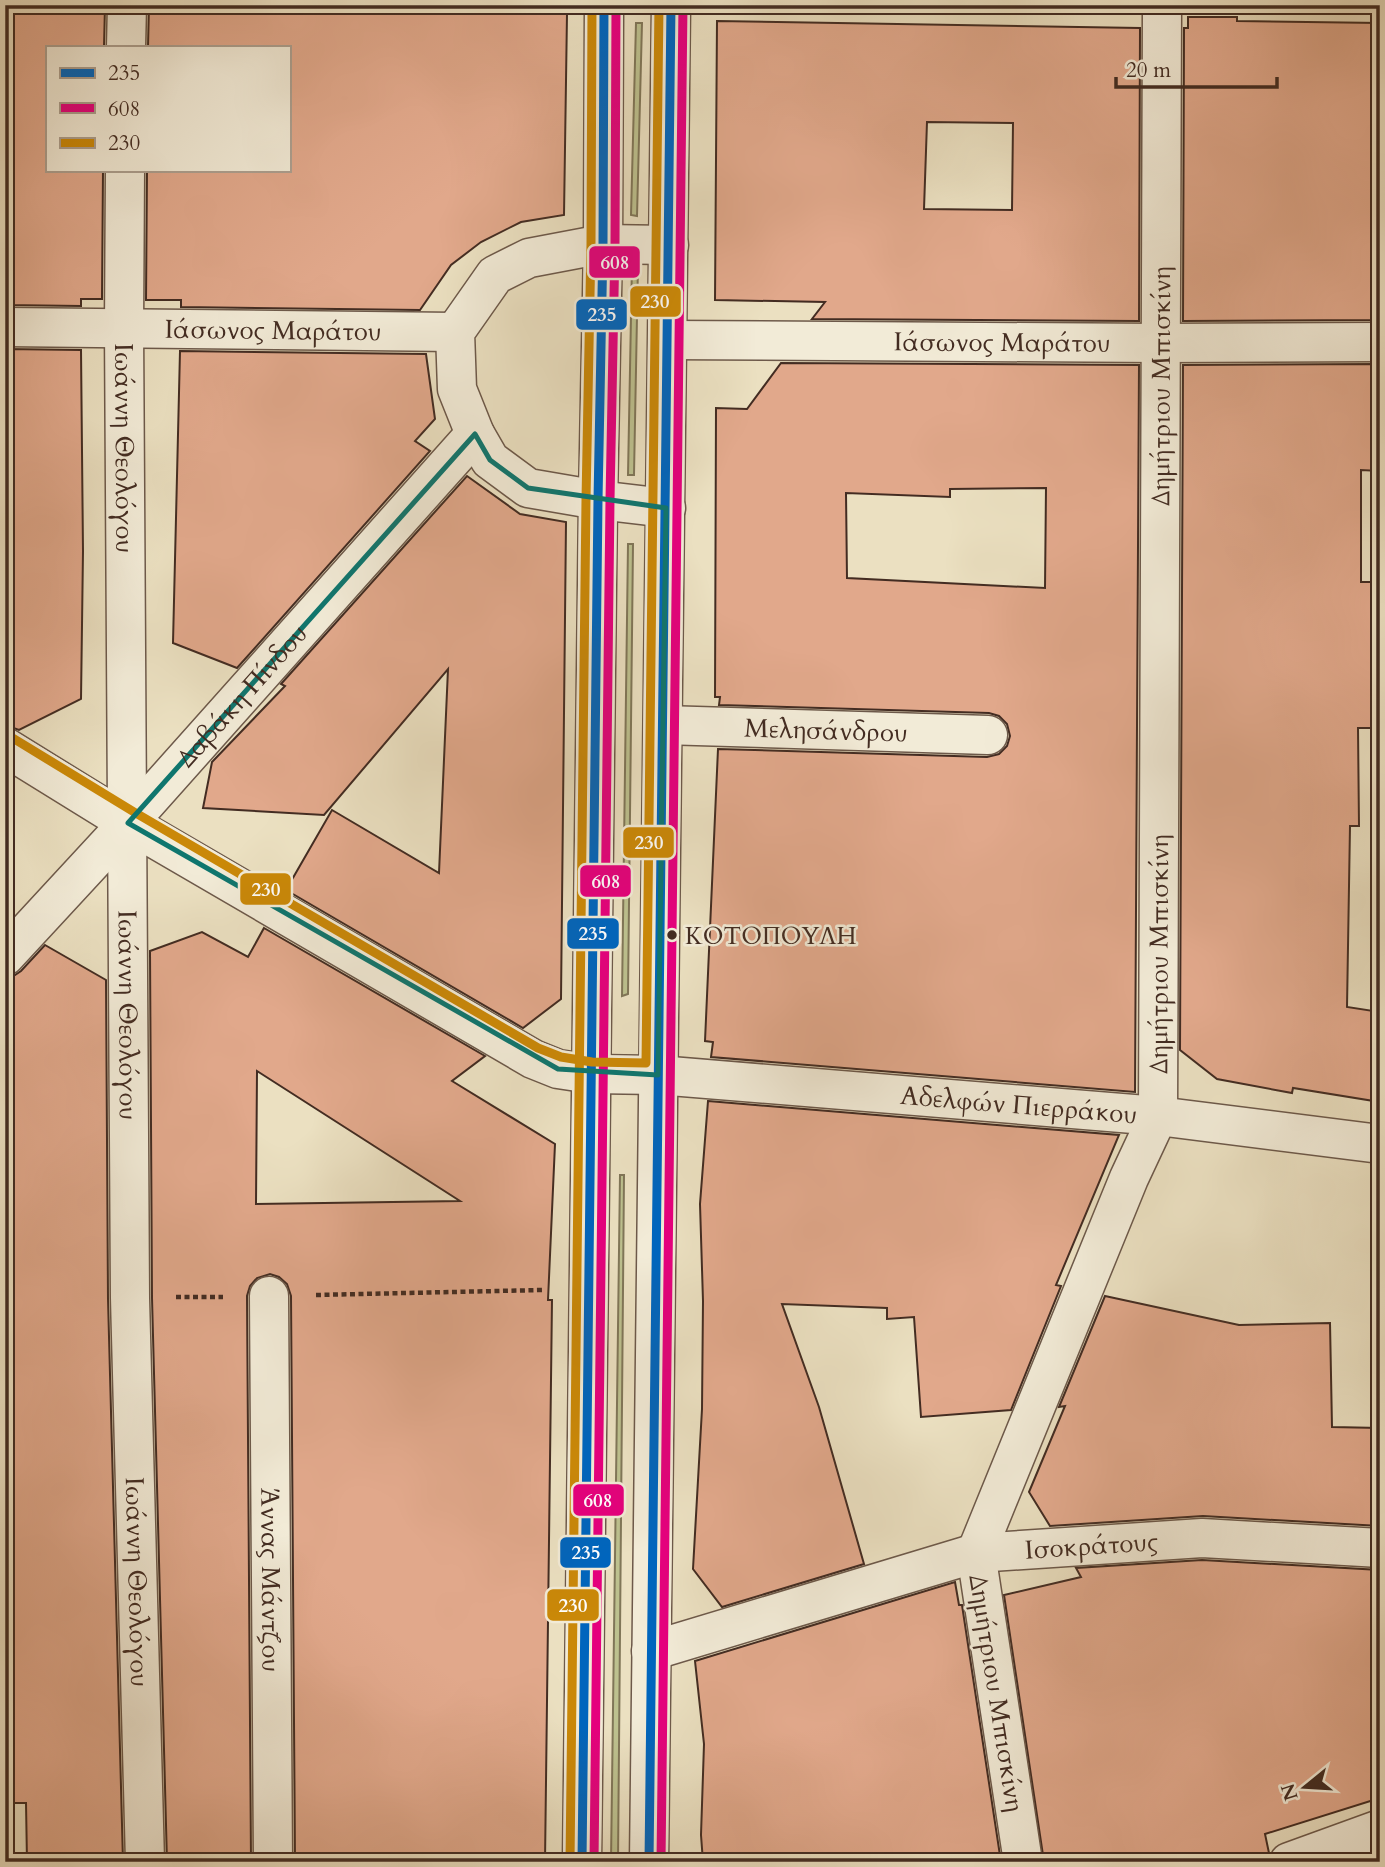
<svg xmlns="http://www.w3.org/2000/svg" width="1385" height="1867" font-family="Cardo,serif">
  <style>
    .green { fill: #bdc18f; stroke: #807658; stroke-width: 2 }
    .building { fill: #e1a88b; stroke: #432c22; stroke-width: 2; fill-rule: evenodd }
    .lines { fill: none; stroke-linecap: round; stroke-linejoin: round }
    .minor-casing { stroke: #6d594a; stroke-width: 41 }
    .tertiary-casing { stroke: #6d594a; stroke-width: 41 }
    .path { stroke: #432c22; stroke-width: 4.5; stroke-dasharray: 5 3.5; stroke-linecap: butt }
    .minor { stroke: #f2ebd7; stroke-width: 38 }
    .tertiary { stroke: #f2ebd7; stroke-width: 38 }
    .bus-1-casing { stroke: #f2ebd7; stroke-width: 14 }
    .bus-2-casing { stroke: #f2ebd7; stroke-width: 14 }
    .bus-3-casing { stroke: #f2ebd7; stroke-width: 14 }
    .bus-1 { stroke: #0065bd; stroke-width: 9 }
    .bus-2 { stroke: #e5007d; stroke-width: 9 }
    .bus-3 { stroke: #ca8808; stroke-width: 9 }
    .marked { fill: none; stroke: #0f766e; stroke-width: 5; stroke-linejoin: round }
    .bus-dot { fill: #432c22; stroke: #f2ebd7; stroke-width: 2.5 }
    .labels { text-anchor: middle; stroke-width: 5; stroke-linejoin: round; paint-order: stroke }
    .bus-label { font-size: 24px; fill: #432c22; stroke: #f2ebd7; text-anchor: start }
    .street-label { font-size: 26px; fill: #432c22; stroke: #f2ebd7 }
    .line-badge { stroke: #f2ebd7; stroke-width: 2.5 }
    .badge-label { font-size: 19px; text-anchor: middle; font-weight: bold; fill: #fff }
  </style>
  <rect width="100%" height="100%" fill="#ebe0c1"/>
  <filter id="stains"><feTurbulence type="fractalNoise" baseFrequency=".00286" numOctaves="4"/><feColorMatrix values="0 0 0 0 .2 0 0 0 0 .09 0 0 0 0 .02 0 0 0 .5 -.17"/></filter>
  <radialGradient id="worn" r=".72"><stop offset=".6" stop-color="#630" stop-opacity="0"/><stop offset="1" stop-color="#630" stop-opacity=".3"/></radialGradient>
  <!-- green -->
  <g class="green">
    <polygon points="636,23 642,23 637,216 631,215"/>
    <polygon points="632,264 638,264 634,475 628,475"/>
    <polygon points="628,544 633,544 628,994 622,996"/>
    <polygon points="620,1175 624,1175 618,1862 611,1862"/>
  </g>
  <!-- building -->
  <g class="building">
    <polygon points="5,5 105,5 104,47 47,47 47,170 103,170 102,299 81,299 81,306 5,305"/>
    <polygon points="149,5 275,5 567,14 564,215 521,222 481,242 451,265 420,310 181,307 181,300 146,300 147,170 289,170 289,47 148,47"/>
    <polygon points="1188,17 1237,17 1237,21 1380,23 1380,320 1183,321 1184,28 1188,28"/>
    <path d="M717 21 1140 28 1139 321 812 319 825 302 715 300ZM927 122 1013 123 1012 210 924 209Z"/>
    <polygon points="5,349 81,350 83,551 81,699 19,730 5,725"/>
    <polygon points="180,351 426,354 435,419 415,441 430,451 237,668 173,643"/>
    <path d="M781 363 1139 365 1135 1092 711 1057 713 1042 705 1041 718 749 987 757 999 754 1007 746 1010 736 1007 724 999 716 989 713 719 705 720 697H715L716 408 747 409ZM1046 488 1045 588 847 578 846 493 950 497V489Z"/>
    <polygon points="1380,364 1380,471 1361,470 1361,582 1380,582 1380,728 1358,728 1359,826 1350,826 1347,1007 1380,1012 1380,1102 1293,1088 1292,1093 1217,1079 1180,1050 1183,365"/>
    <polygon points="467,476 520,514 566,522 561,999 523,1028 286,890 332,810 439,873 448,669 324,815 203,808 212,762 285,686 281,684"/>
    <path d="M264 928 485 1056 452 1081 555 1144 548 1300H552L545 1862H295L291 1296 287 1284 279 1277 270 1274 257 1278 250 1286 247 1296 251 1862H167L152 1298 150 951 202 932 248 957ZM257 1071 460 1201 256 1204Z"/>
    <polygon points="45,945 106,980 108,1299 123,1862 27,1862 26,1803 5,1803 5,977 12,977 21,971"/>
    <polygon points="708,1101 1119,1135 1056,1285 1061,1286 1011,1410 921,1417 914,1317 887,1319 887,1308 782,1304 819,1407 864,1564 722,1607 693,1569 702,1409 703,1301 700,1204"/>
    <polygon points="1105,1296 1239,1325 1330,1323 1332,1427 1380,1428 1380,1526 1203,1516 1050,1526 1029,1492 1065,1406 1059,1407"/>
    <polygon points="1202,1560 1380,1570 1380,1798 1265,1834 1269,1853 1242,1862 1044,1862 1004,1595 1081,1577 1076,1568"/>
    <polygon points="955,1582 959,1605 962,1605 1001,1862 703,1862 701,1835 704,1744 695,1661"/>
  </g>
  <g class="lines">
    <defs>
      <g id="minor">
        <polyline points="126,47 127,5"/>
        <path id="s1" d="M125 170 124 327 130 1298 145 1862"/>
        <path id="s2" d="M5 327 455 332"/>
        <path id="s3" d="M668 340 1160 343 1380 342"/>
        <polyline points="666,508 598,500 528,488 490,460 475,434 457,389 455,332 495,275 529,258 603,244 669,245"/>
        <path id="s4" d="M663 725 988 735"/>
        <path id="s5" d="M5 956 128 823 475 434"/>
        <path id="s6" d="M658 1075 1158 1116 1380 1144"/>
        <path id="s7" d="M269 1296 273 1862"/>
        <path id="s8" d="M651 1651 976 1553 1202 1538 1380 1548"/>
        <path id="s9" d="M1023 1862 976 1553 1129 1178 1158 1116 1162 5"/>
        <polyline points="1289,1862 1380,1829"/>
      </g>
      <g id="tertiary">
        <polyline points="5,747 128,823 533,1059 558,1069 591,1074 658,1075"/>
        <polyline points="582,1862 598,500 603,244 604,5"/>
        <polyline points="649,1862 671,5"/>
      </g>
    </defs>
    <!-- minor casing -->
    <use href="#minor" class="minor-casing"/>
    <!-- tertiary casing -->
    <use href="#tertiary" class="tertiary-casing"/>
    <!-- path -->
    <g class="path">
      <polyline points="316,1295 542,1290"/>
      <polyline points="176,1297 223,1297"/>
    </g>
    <!-- minor -->
    <use href="#minor" class="minor"/>
    <!-- tertiary -->
    <use href="#tertiary" class="tertiary"/>
    <defs>
      <g id="bus-1">
        <polyline points="582,1862 598,500 603,244 604,5"/>
        <polyline points="649,1862 671,5"/>
      </g>
      <g id="bus-2">
        <polyline points="594,1862 610,500 615,244 616,5"/>
        <polyline points="661,1862 683,5"/>
      </g>
      <g id="bus-3">
        <polyline points="11,737 134,812 538,1048 561,1057 592,1062 646,1063 659,5"/>
        <polyline points="570,1862 586,500 591,244 592,5"/>
      </g>
    </defs>
    <!-- bus-1 casing -->
    <use href="#bus-1" class="bus-1-casing"/>
    <!-- bus-2 casing -->
    <use href="#bus-2" class="bus-2-casing"/>
    <!-- bus-3 casing -->
    <use href="#bus-3" class="bus-3-casing"/>
    <!-- bus-1 -->
    <use href="#bus-1" class="bus-1"/>
    <!-- bus-2 -->
    <use href="#bus-2" class="bus-2"/>
    <!-- bus-3 -->
    <use href="#bus-3" class="bus-3"/>
  </g>
  <!-- marked area -->
  <path class="marked" d="M475 434 490 460 528 488 666 508 658 1075 558 1069 128 823Z"/>
  <!-- markers -->
  <circle class="bus-dot" cx="672" cy="935" r="6"/>
  <g class="labels">
    <!-- bus labels -->
    <g class="bus-label">
      <text x="685" y="944">ΚΟΤΟΠΟΥΛΗ</text>
    </g>
    <!-- street labels -->
    <g class="street-label">
      <text dy="9" stroke="none"><textPath href="#s2" startOffset="268">Ιάσωνος Μαράτου</textPath></text>
      <text dy="9" stroke="none"><textPath href="#s3" startOffset="334">Ιάσωνος Μαράτου</textPath></text>
      <text dy="9" stroke="none"><textPath href="#s9" startOffset="1516">Δημήτριου Μπισκίνη</textPath></text>
      <text dy="9" stroke="none"><textPath href="#s1" startOffset="278">Ιωάννη Θεολόγου</textPath></text>
      <text dy="9" stroke="none"><textPath href="#s5" startOffset="352">Δαβάκη Πίνδου</textPath></text>
      <text dy="9" stroke="none"><textPath href="#s4" startOffset="163">Μελησάνδρου</textPath></text>
      <text dy="9" stroke="none"><textPath href="#s9" startOffset="948">Δημήτριου Μπισκίνη</textPath></text>
      <text dy="9" stroke="none"><textPath href="#s1" startOffset="845">Ιωάννη Θεολόγου</textPath></text>
      <text dy="9" stroke="none"><textPath href="#s6" startOffset="362">Αδελφών Πιερράκου</textPath></text>
      <text dy="9" stroke="none"><textPath href="#s8" startOffset="455">Ισοκράτους</textPath></text>
      <text dy="9" stroke="none"><textPath href="#s7" startOffset="284">Άννας Μάντζου</textPath></text>
      <text dy="9" stroke="none"><textPath href="#s1" startOffset="1412">Ιωάννη Θεολόγου</textPath></text>
      <text transform="translate(997 1693) rotate(81)" y="9">Δημήτριου Μπισκίνη</text>
    </g>
  </g>
  <g class="line-badge">
    <rect x="588" y="245" width="53" height="34" rx="7" fill="#e5007d"/>
    <rect x="629" y="285" width="53" height="33" rx="7" fill="#ca8808"/>
    <rect x="575" y="298" width="53" height="33" rx="7" fill="#0065bd"/>
    <rect x="622" y="826" width="53" height="33" rx="7" fill="#ca8808"/>
    <rect x="579" y="864" width="53" height="34" rx="7" fill="#e5007d"/>
    <rect x="239" y="872" width="53" height="34" rx="7" fill="#ca8808"/>
    <rect x="566" y="917" width="54" height="33" rx="7" fill="#0065bd"/>
    <rect x="572" y="1483" width="53" height="34" rx="7" fill="#e5007d"/>
    <rect x="559" y="1536" width="53" height="33" rx="7" fill="#0065bd"/>
    <rect x="546" y="1588" width="54" height="34" rx="7" fill="#ca8808"/>
  </g>
  <g class="badge-label">
    <text x="615" y="269">608</text>
    <text x="655" y="308">230</text>
    <text x="602" y="321">235</text>
    <text x="649" y="849">230</text>
    <text x="606" y="888">608</text>
    <text x="266" y="896">230</text>
    <text x="593" y="940">235</text>
    <text x="598" y="1507">608</text>
    <text x="586" y="1559">235</text>
    <text x="573" y="1612">230</text>
  </g>
  <!-- margin -->
  <rect width="1385" height="1867" fill="none" stroke="#ebe0c1" stroke-width="28"/>
  <rect x="7" y="7" width="1371" height="1853" fill="none" stroke="#432c22" stroke-width="3.5"/>
  <rect x="14" y="14" width="1357" height="1839" fill="none" stroke="#432c22" stroke-width="2"/>
  <!-- legend -->
  <rect x="46" y="46" width="245" height="126" fill="#f2ebd7" stroke="#ac9f8f" stroke-width="2"/>
  <rect x="60" y="68" width="35" height="10" fill="#0065bd" stroke="#ac9f8f" stroke-width="2"/>
  <text x="108" y="80" font-size="21" fill="#432c22">235</text>
  <rect x="60" y="103" width="35" height="10" fill="#e5007d" stroke="#ac9f8f" stroke-width="2"/>
  <text x="108" y="116" font-size="21" fill="#432c22">608</text>
  <rect x="60" y="138" width="35" height="10" fill="#ca8808" stroke="#ac9f8f" stroke-width="2"/>
  <text x="108" y="150" font-size="21" fill="#432c22">230</text>
  <!-- north arrow -->
  <g transform="translate(1305 1787) rotate(252)" stroke="#f2ebd7" stroke-width="5" paint-order="stroke">
  <path d="M0-5L12 26L0 18L-12 26Z" fill="#432c22"/>
  <text y="-10" font-size="19" font-weight="bold" text-anchor="middle" fill="#432c22">N</text>
  </g>
  <!-- scale -->
  <path d="M1116 77v10h161v-10" fill="none" stroke="#432c22" stroke-width="3.5"/>
  <text x="1126" y="77" font-size="21" fill="#432c22" stroke="#f2ebd7" stroke-width="5" paint-order="stroke">20 m</text>
  <rect width="100%" height="100%" filter="url(#stains)"/>
  <rect width="100%" height="100%" fill="url(#worn)"/>
</svg>
